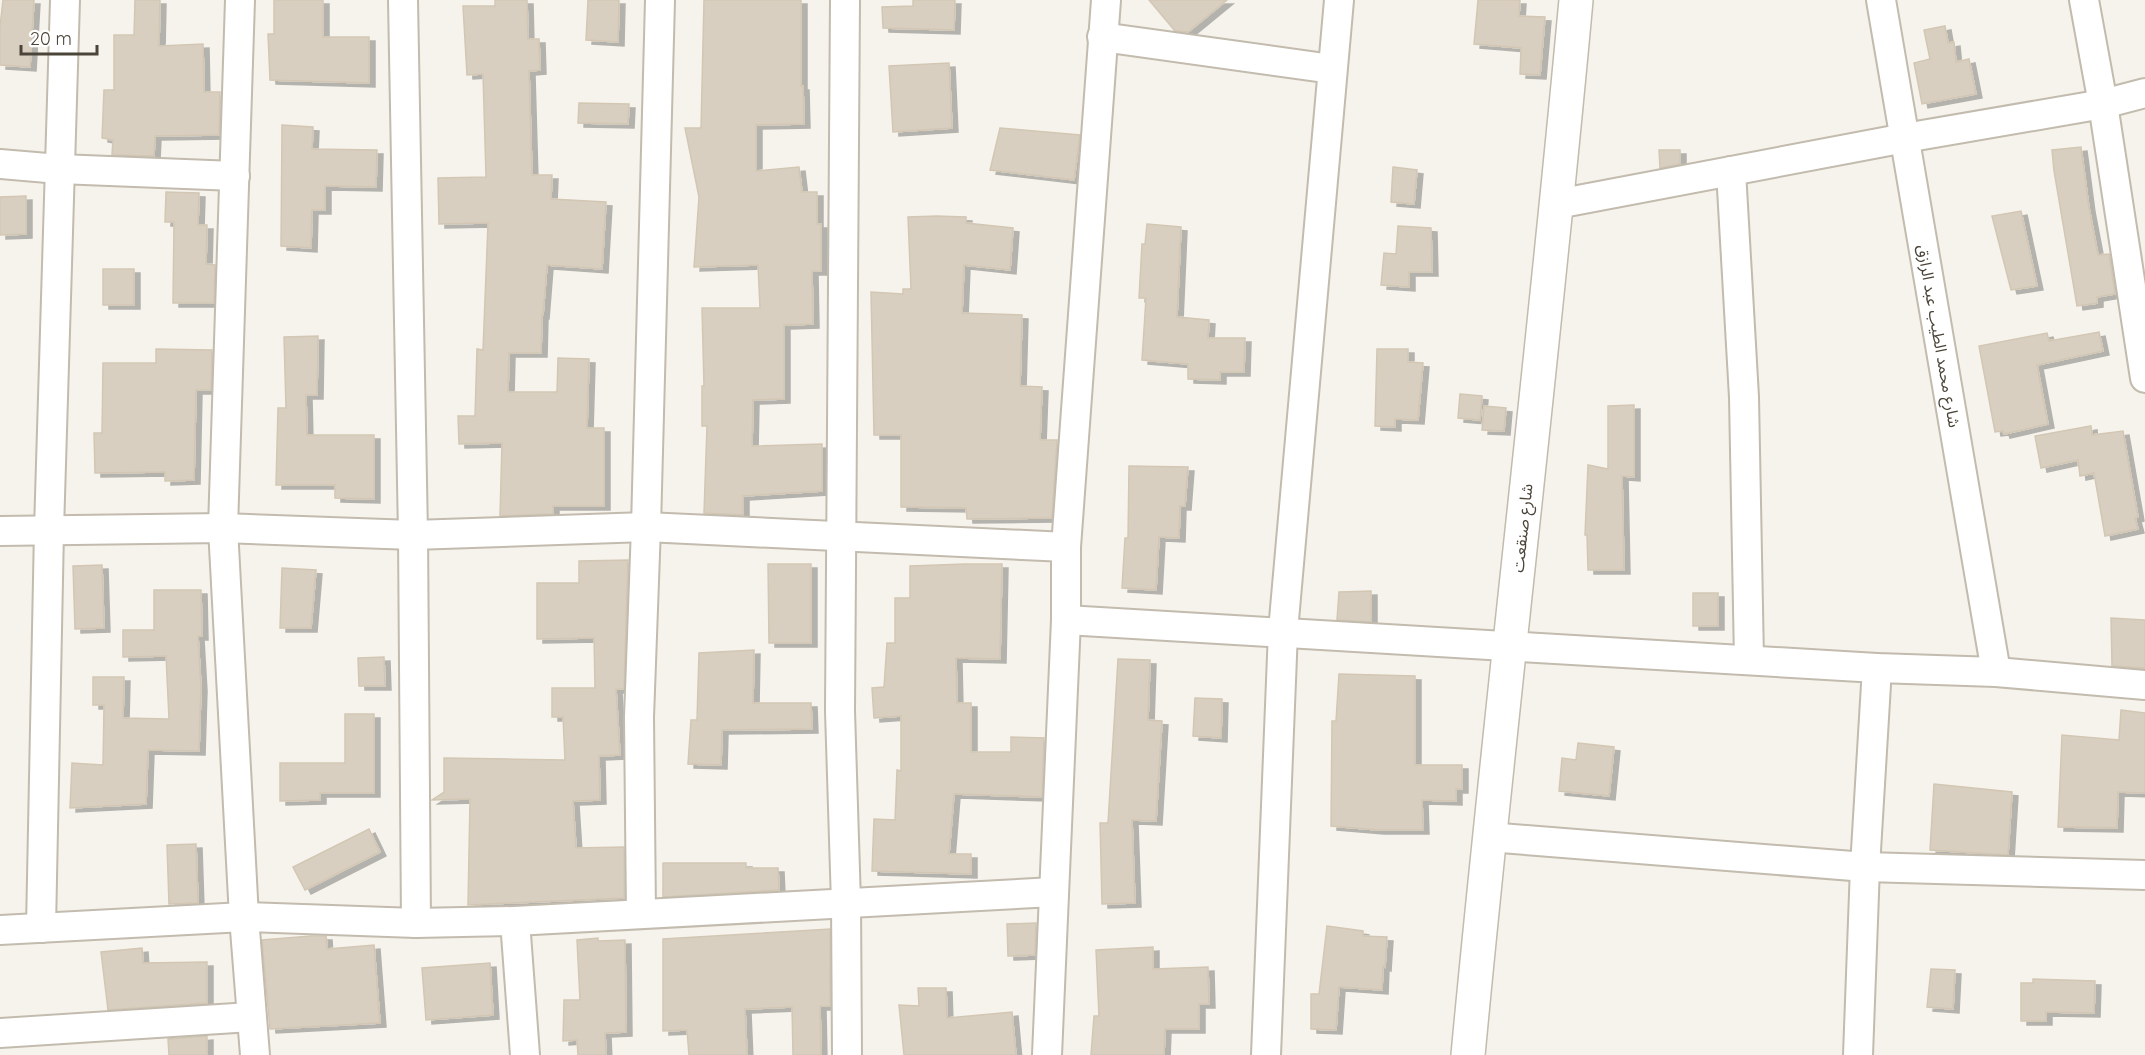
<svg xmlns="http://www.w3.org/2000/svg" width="2145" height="1055" font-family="Quicksand,'Noto Sans Arabic',sans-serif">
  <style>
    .building { fill: #d8cfc1; stroke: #d3c7b4; stroke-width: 1.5; filter: url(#shadow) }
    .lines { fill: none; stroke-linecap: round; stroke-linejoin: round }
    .minor-casing { stroke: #c2bbae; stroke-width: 32 }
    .tertiary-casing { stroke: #c2bbae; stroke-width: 36 }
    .minor { stroke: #fff; stroke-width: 28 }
    .tertiary { stroke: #fff; stroke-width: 33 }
    .labels { text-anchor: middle; stroke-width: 4.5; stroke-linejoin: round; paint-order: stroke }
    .street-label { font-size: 16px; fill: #4b4439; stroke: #fff }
  </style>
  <defs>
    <filter id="shadow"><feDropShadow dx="6" dy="4" stdDeviation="0" flood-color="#0004"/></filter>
  </defs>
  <rect width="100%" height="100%" fill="#f6f3ec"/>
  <!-- building -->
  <g class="building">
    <polygon points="3,0 34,0 30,67 0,65 0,27"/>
    <polygon points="135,0 160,0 159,46 203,44 204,92 220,92 219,135 155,136 154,156 112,155 113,140 102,138 104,90 114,90 114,35 134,35"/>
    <polygon points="274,0 323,0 323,37 369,37 369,83 270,80 268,34 274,34"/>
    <polygon points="495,0 527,0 528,39 539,39 540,70 529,71 532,175 552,175 551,199 606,202 602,269 547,265 543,315 542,315 541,353 509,353 508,392 557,392 558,358 589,359 587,428 604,428 604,506 553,506 553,514 500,516 502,443 459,444 458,416 475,416 477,349 483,350 488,223 439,224 438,178 486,177 483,74 467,75 463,6 495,6"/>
    <polygon points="588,0 619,0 618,42 586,40"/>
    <polygon points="704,0 801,0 801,86 803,86 804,124 756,125 756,171 799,167 802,192 817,192 817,224 821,224 821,271 812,271 813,324 784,325 784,399 753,400 752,446 822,444 822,491 743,496 743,515 704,513 707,426 702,426 702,386 704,386 702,308 760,308 758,265 694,267 699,197 685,128 701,128"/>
    <polygon points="913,0 955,0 954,30 883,28 882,7 913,6"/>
    <polygon points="1149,0 1227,0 1188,32 1175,31"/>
    <polygon points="1478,0 1520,0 1519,16 1545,17 1540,75 1520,74 1521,48 1474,44"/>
    <polygon points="1945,26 1948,43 1954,42 1956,62 1969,59 1976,94 1922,104 1914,63 1930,59 1924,30"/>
    <polygon points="949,63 952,128 893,132 889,66"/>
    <polygon points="579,103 629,104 628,124 578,123"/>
    <polygon points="282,125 313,127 312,149 377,150 376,187 325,186 325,210 312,210 311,248 281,246"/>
    <polygon points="1000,128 1080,135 1074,180 990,170"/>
    <polygon points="2081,147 2089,208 2098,255 2109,254 2115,294 2097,297 2097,303 2077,306 2054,171 2052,150"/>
    <polygon points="1659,150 1680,150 1680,164 1660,168"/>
    <polygon points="1393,167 1417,170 1414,204 1391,202"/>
    <polygon points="166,192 199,193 198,225 207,225 206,264 215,265 214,303 173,303 174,222 165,222"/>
    <polygon points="26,196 26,234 0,235 0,197"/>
    <polygon points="2021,211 2037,286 2011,290 1992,216"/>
    <polygon points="937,216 966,217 966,223 1013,228 1010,270 964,265 962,313 1022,315 1020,386 1042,387 1040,440 1057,440 1052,518 967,519 966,508 901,507 901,435 874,435 871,292 903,294 903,289 911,289 908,217"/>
    <polygon points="1147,224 1181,227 1177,317 1209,320 1208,338 1245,338 1244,372 1220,372 1220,380 1188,379 1188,364 1142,360 1146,298 1139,298 1142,244 1145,244"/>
    <polygon points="1398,226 1431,228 1432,272 1409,272 1409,287 1381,285 1384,253 1396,254"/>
    <rect x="103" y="269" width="31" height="36"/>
    <polygon points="2099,332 2103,351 2037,365 2048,424 2004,434 2003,431 1995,432 1979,346 2047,333 2049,341"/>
    <polygon points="318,336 317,395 306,395 307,435 374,435 374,499 335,498 335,485 276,485 278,408 286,408 284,337"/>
    <polygon points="156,349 212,350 211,390 196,390 194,480 165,481 165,472 95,473 94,433 102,433 103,363 156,363"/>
    <polygon points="1377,349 1408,349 1408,362 1423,363 1418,420 1395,419 1395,427 1375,426"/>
    <polygon points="1460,394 1482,396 1480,420 1458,418"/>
    <polygon points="1634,405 1634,477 1622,476 1624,570 1588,570 1587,535 1585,535 1588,465 1608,469 1608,406"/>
    <polygon points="1484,406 1506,408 1504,431 1482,430"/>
    <polygon points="2091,426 2092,435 2123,431 2138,517 2135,518 2138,529 2105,536 2094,473 2080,476 2078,460 2041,468 2035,436"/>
    <polygon points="1129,466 1188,467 1185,506 1180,506 1179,538 1159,537 1156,590 1122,588 1125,538 1128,538"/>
    <polygon points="628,560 624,689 616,689 620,755 599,756 600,800 573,801 576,848 624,847 624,898 468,905 470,799 432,800 444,792 444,758 565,760 563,717 552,717 552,688 595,688 594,638 537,639 537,583 579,583 579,561"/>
    <polygon points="768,564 811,564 811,643 769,643"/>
    <polygon points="965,564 1002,564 1000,659 956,658 957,703 971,703 971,752 1011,752 1011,737 1044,738 1042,797 954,794 949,854 971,854 971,874 872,871 874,819 895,820 897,770 901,771 901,716 874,718 872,688 884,687 887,643 895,643 895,598 910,598 910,566"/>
    <polygon points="102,565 104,628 75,629 73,566"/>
    <polygon points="282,568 316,570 311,628 280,628"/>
    <polygon points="154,590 201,590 202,636 198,636 201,687 199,751 148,750 146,804 70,808 72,763 103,765 104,705 93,705 93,677 124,677 123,718 169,719 166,656 123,657 123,630 154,630"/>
    <polygon points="1371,591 1371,622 1337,620 1339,592"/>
    <rect x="1693" y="593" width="25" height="33"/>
    <polygon points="2111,618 2145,620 2145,668 2112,666"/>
    <polygon points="754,650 753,703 811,703 812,729 722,730 721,765 688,764 691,720 697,720 699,653"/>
    <polygon points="384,657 385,686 359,686 358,658"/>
    <polygon points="1118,659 1150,660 1148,720 1162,721 1156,821 1132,820 1135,903 1102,904 1100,823 1108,823"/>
    <polygon points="1339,674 1415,676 1415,765 1462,765 1462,789 1456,789 1456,801 1422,800 1423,830 1378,830 1331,826 1332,721 1336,721"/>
    <polygon points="1195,698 1222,699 1221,738 1193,736"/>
    <polygon points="2121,710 2145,713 2145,793 2118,792 2117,828 2058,827 2062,735 2119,740"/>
    <polygon points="345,714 374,714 374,793 320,793 320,800 280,801 280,763 345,763"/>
    <polygon points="1578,743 1614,747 1609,796 1559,791 1562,758 1576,760"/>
    <polygon points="1934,784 2012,792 2008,855 1930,850"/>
    <polygon points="369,829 380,852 305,890 293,867"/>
    <polygon points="196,844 198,903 169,904 167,845"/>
    <polygon points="663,863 746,863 746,868 778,868 779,890 663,897"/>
    <polygon points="1036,923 1035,955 1008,956 1007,924"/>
    <polygon points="1327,926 1363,931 1363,936 1387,937 1385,967 1383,966 1382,990 1339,987 1336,1030 1311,1029 1311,994 1319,994"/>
    <polygon points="830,929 830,1006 820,1006 821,1055 793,1055 792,1007 745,1009 747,1055 689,1055 687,1030 663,1031 663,939"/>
    <polygon points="311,936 326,936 327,949 374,945 380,1023 270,1029 262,940"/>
    <polygon points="598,938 598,941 625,940 626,1032 605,1033 606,1055 578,1055 577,1040 563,1041 564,1000 580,1000 577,940"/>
    <polygon points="1153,947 1153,969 1208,967 1209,1004 1199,1004 1199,1029 1165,1029 1164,1055 1091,1055 1094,1016 1099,1016 1096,950"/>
    <polygon points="142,948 143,963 207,962 207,1003 108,1010 101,952"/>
    <polygon points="490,963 493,1015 426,1020 422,968"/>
    <polygon points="1931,969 1955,970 1953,1009 1927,1007"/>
    <polygon points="2033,979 2095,981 2094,1013 2046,1012 2046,1021 2021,1021 2021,983 2033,983"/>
    <polygon points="918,988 946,988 947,1018 1012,1012 1016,1055 904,1055 899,1005 919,1006"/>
    <polygon points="207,1036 207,1055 169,1055 168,1039"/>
  </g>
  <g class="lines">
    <defs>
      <g id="minor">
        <polyline points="240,0 223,528 244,917 255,1055"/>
        <polyline points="403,0 413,535 416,923"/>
        <polyline points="845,0 840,711 846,903 847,1055"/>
        <polyline points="1881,0 1996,672"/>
        <polyline points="2084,0 2103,104 2145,378"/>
        <polyline points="1102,37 1332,69"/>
        <polyline points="0,164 59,169 235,176"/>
        <polyline points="1731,171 1744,397 1749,660"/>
        <polyline points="1557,204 1905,138 2103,104 2145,93"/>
        <polyline points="0,531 223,528 413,535 646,527 1066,547"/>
        <polyline points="1066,620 1877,668 1996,672 2145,685"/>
        <polyline points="1488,837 1865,867 2145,875"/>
        <polyline points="641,914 639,717 646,527 660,0"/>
        <polyline points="515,921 525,1055"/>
        <polyline points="41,928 49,530 65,0"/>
        <polyline points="0,930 244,917 416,923 515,921 1054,892"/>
        <polyline points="0,1033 251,1017"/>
        <polyline points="1047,1055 1066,620 1066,547 1106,0"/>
        <polyline points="1266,1055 1283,631 1339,0"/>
        <polyline points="1858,1055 1865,867 1877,668"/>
      </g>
      <path id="tertiary" d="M1468 1055C1501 703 1544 352 1576 0"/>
    </defs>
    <!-- minor casing -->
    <use href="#minor" class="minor-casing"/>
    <!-- tertiary casing -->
    <use href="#tertiary" class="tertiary-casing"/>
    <!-- minor -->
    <use href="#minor" class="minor"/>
    <!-- tertiary -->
    <use href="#tertiary" class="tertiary"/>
  </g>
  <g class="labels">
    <!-- street labels -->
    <g class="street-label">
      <text transform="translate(1939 336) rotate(80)" y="6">شارع محمد الطيب عبد الرازق</text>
      <text transform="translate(1522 528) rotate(-84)" y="6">شارع صنقعت</text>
    </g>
  </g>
  <!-- scale -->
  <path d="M21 45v9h76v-9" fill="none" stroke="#4b4439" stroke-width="3"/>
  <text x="30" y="45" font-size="18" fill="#4b4439" stroke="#ffffff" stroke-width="4.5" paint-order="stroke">20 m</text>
</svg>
